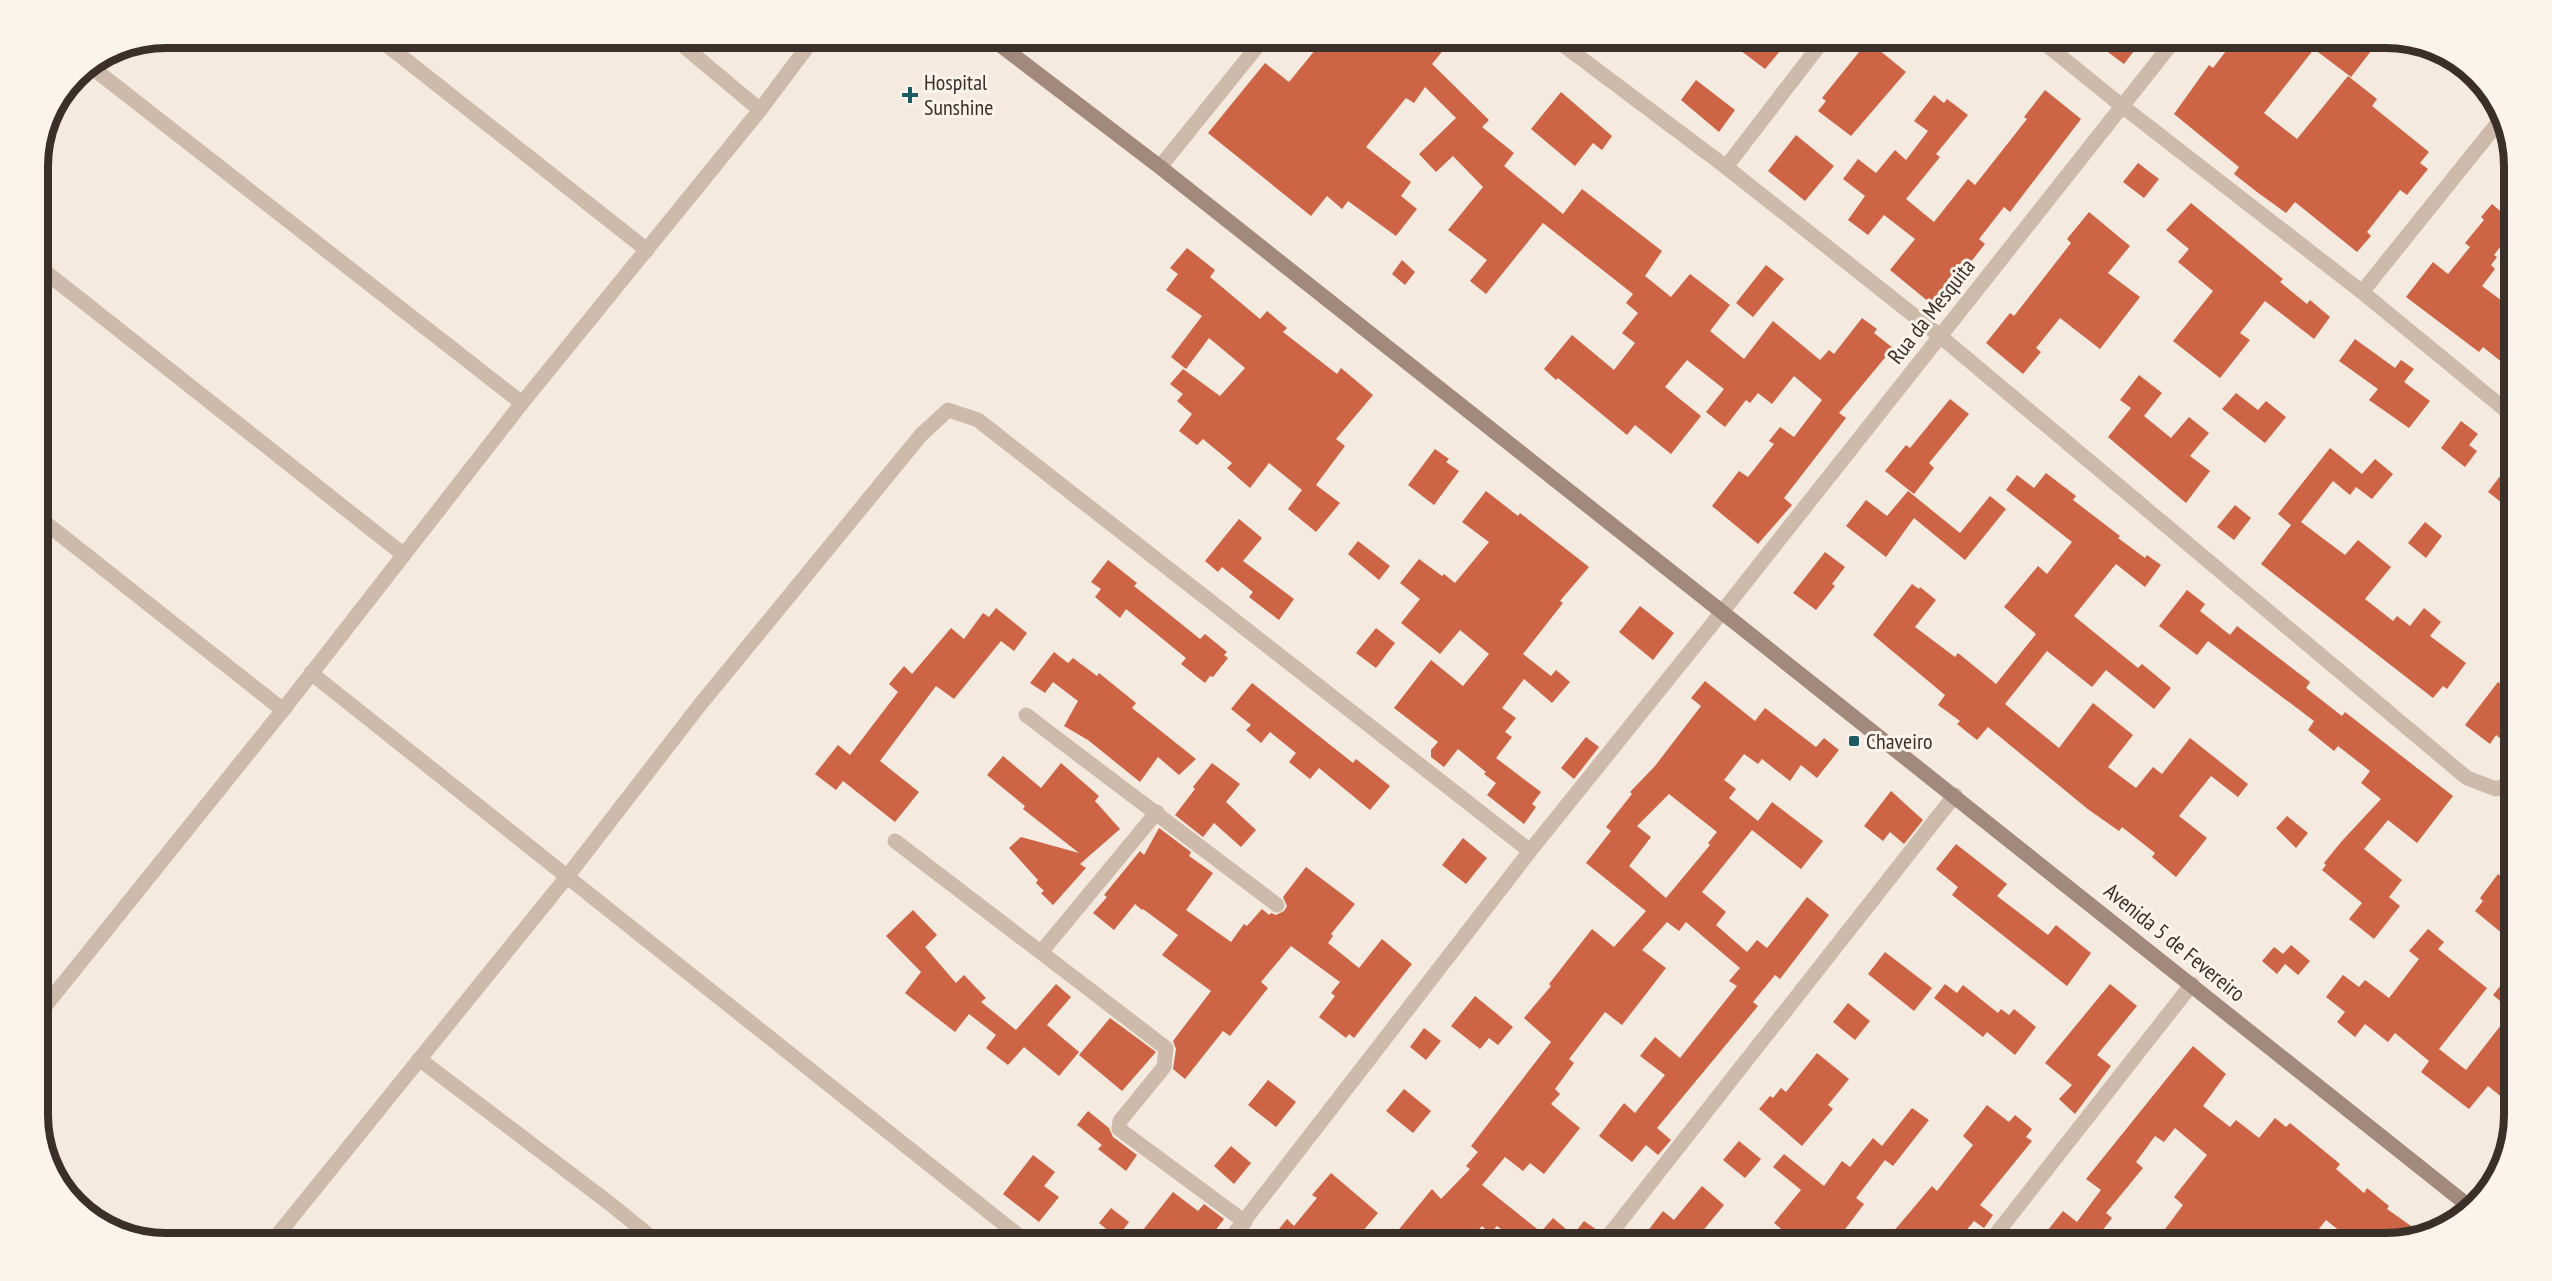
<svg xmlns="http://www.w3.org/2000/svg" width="2552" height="1281" font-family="'PT Sans Narrow',sans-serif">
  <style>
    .building { fill: #cd6445; fill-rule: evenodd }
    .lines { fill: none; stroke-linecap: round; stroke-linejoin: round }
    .street { stroke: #cebaaa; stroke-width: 15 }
    .secondary { stroke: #a2897b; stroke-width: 15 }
    .poi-dot { fill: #1c5c60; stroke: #fbf4ed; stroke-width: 2 }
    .labels { text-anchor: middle; stroke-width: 6; stroke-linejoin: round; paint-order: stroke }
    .poi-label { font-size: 22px; fill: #3b2f2a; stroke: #fbf4ed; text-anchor: start }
    .street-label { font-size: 22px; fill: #3b2f2a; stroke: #fbf4ed }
    .rim { fill: none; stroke: #3b2f2a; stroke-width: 8 }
  </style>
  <rect width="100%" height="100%" fill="#f5eae0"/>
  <!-- building -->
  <g class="building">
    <polygon points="1325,38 1453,38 1432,64 1489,120 1482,127 1514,153 1504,166 1563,214 1582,189 1662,251 1645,276 1671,297 1690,274 1730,305 1710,331 1744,359 1773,321 1820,360 1829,350 1834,354 1862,318 1877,329 1874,333 1893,348 1839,413 1846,418 1784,498 1792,505 1758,544 1712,506 1739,471 1748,477 1774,444 1769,441 1780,427 1794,437 1822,400 1794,376 1772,404 1758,393 1750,403 1746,400 1725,427 1706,412 1724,389 1687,360 1665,387 1701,416 1671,454 1635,425 1627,435 1558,378 1556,380 1544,369 1572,335 1614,370 1635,343 1622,333 1638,313 1626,303 1633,294 1543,223 1486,294 1470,281 1487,260 1448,230 1483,187 1453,156 1436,172 1419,154 1456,118 1425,87 1414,103 1406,98 1366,147 1411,182 1401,196 1417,209 1396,236 1348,201 1342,209 1327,196 1311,216 1208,133 1265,63 1289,82"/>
    <polygon points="1724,38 1764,38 1780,51 1765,69"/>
    <polygon points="2089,38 2144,38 2124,64"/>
    <polygon points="2236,38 2381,38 2351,77 2314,49 2264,113 2297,139 2348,76 2377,99 2372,106 2429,152 2420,163 2428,169 2407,195 2400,190 2367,232 2371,236 2357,252 2295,202 2286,213 2257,192 2234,174 2239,167 2174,114 2209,65 2213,68"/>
    <polygon points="1868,41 1906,72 1851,136 1818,111 1826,101 1822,98"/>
    <polygon points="1696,80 1735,110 1719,132 1681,100"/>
    <polygon points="2045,90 2081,119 2010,212 2004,207 1979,239 1985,244 1935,307 1890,270 1915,239 1884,215 1868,235 1848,220 1865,196 1843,179 1858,159 1876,173 1895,150 1906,160 1928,131 1914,121 1934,95 1944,103 1947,99 1968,115 1936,154 1940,157 1906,199 1934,222 1968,179 1975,185 2027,119 2024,117"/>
    <polygon points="1561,92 1612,136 1602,150 1593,143 1575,166 1531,129"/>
    <polygon points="1796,135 1834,166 1805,201 1768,171"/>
    <polygon points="2138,163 2159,179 2144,198 2123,182"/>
    <polygon points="2191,203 2283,279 2280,282 2307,304 2310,300 2330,317 2314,339 2265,301 2240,333 2250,340 2220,378 2173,341 2213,291 2178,262 2189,249 2166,230"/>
    <polygon points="2492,204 2514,223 2514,229 2494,255 2497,257 2491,265 2495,269 2482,286 2514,310 2514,372 2483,347 2479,352 2406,297 2433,262 2448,274 2470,247 2465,243 2484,220 2481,217"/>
    <polygon points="2089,212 2130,246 2108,273 2140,297 2100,349 2060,318 2036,348 2041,352 2023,374 1986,343 2010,313 2014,316 2071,243 2067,239"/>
    <polygon points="1187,248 1215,270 1210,277 1260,319 1267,311 1287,328 1283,332 1337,374 1341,368 1373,395 1336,439 1345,446 1316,485 1340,503 1316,532 1288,509 1302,490 1269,463 1250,488 1227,468 1232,463 1203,439 1197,445 1179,431 1192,414 1177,401 1183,394 1170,384 1183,369 1220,396 1245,368 1209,338 1186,369 1171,357 1202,316 1166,290 1178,274 1170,268"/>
    <polygon points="1402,260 1415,272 1405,285 1392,274"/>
    <polygon points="1766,265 1784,279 1753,317 1736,303"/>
    <polygon points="2355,339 2395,368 2401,360 2414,369 2404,382 2430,401 2409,428 2369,400 2378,389 2339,361"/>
    <polygon points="2139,375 2162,393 2144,416 2171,438 2189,417 2209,433 2190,456 2210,471 2186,503 2108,437 2131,408 2120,400"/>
    <polygon points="2236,393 2258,410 2266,401 2286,417 2265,443 2222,409"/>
    <polygon points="1950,399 1969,414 1929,463 1934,468 1914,494 1885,471 1906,445 1910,448"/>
    <polygon points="2461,421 2478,434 2469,445 2477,451 2465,467 2441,448"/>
    <polygon points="2330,448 2362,474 2375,459 2393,474 2372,499 2356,487 2350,495 2333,481 2301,522 2345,555 2358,540 2391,567 2365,599 2393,621 2397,616 2410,626 2424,608 2441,622 2430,636 2466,663 2447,689 2443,686 2433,698 2261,564 2291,525 2278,514"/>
    <polygon points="1435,449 1449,459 1446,462 1459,471 1434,505 1408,485"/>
    <polygon points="2514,458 2514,512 2488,492"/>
    <polygon points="2046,473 2076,496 2073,500 2120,536 2118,538 2145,558 2147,555 2161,565 2145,587 2116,564 2074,616 2138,668 2142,664 2171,688 2154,709 2106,670 2092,687 2047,651 2005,704 2059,748 2093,703 2133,735 2108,767 2136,788 2153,767 2162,774 2190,738 2248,784 2238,797 2211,776 2179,816 2207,838 2176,877 2152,857 2155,853 2122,827 2119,831 2089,810 1988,727 1977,740 1957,724 1960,721 1938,705 1945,695 1873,635 1912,584 1919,589 1920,587 1936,600 1915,627 1955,657 1958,653 1996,684 2036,634 2004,607 2038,566 2047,574 2072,542 2006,490 2017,475 2034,488"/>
    <polygon points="1486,491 1518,516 1520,513 1589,567 1560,601 1563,603 1523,654 1551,676 1556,670 1570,682 1552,703 1524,679 1502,708 1516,718 1505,732 1512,737 1496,758 1541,792 1532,804 1536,807 1524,824 1487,795 1496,783 1484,774 1486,772 1458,749 1444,767 1431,757 1431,750 1438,742 1394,708 1431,660 1463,686 1489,654 1460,630 1440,654 1401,623 1420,599 1400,583 1419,559 1442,576 1444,574 1455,583 1489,542 1462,522"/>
    <polygon points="1908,491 1960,533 1990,496 2006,509 1965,560 1914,518 1886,557 1846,526 1866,500 1887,516"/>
    <polygon points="2235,505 2251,518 2234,540 2217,527"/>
    <polygon points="1239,519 1262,538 1243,561 1294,599 1279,620 1249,597 1253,592 1222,567 1218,572 1205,561"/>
    <polygon points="2425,522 2442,536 2426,558 2408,543"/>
    <polygon points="1358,541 1390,566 1379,580 1348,554"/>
    <polygon points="1825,552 1845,567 1832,584 1835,586 1816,610 1793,593"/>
    <polygon points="1108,560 1137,583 1134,586 1200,639 1205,634 1227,652 1224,655 1228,658 1213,677 1210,676 1205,683 1181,664 1186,658 1126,609 1120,618 1095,597 1101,589 1091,582"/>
    <polygon points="2187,590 2205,604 2200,611 2230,635 2237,626 2310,682 2306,688 2342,716 2345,712 2453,796 2417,843 2388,820 2364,849 2402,880 2389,897 2400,906 2374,939 2349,919 2362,903 2322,870 2326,865 2324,863 2341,842 2381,799 2361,783 2370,771 2338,746 2334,751 2308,730 2314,721 2208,641 2197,655 2159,626"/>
    <polygon points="1640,606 1674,633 1653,660 1619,632"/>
    <polygon points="996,608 1027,633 1014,651 1001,641 954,699 936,686 880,761 919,792 895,822 843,781 836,790 815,774 838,745 850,755 898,692 889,684 904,666 912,674 951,628 964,639 983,613 989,617"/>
    <polygon points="1376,628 1395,643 1376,668 1356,653"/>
    <polygon points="1054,652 1068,663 1073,658 1097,676 1099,673 1136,703 1132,708 1196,759 1179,775 1158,757 1140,782 1088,740 1064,726 1078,701 1053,682 1045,693 1030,683"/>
    <path d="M1705 681 1755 721 1765 708 1816 747 1824 738 1839 750 1817 778 1801 765 1790 781 1762 759 1758 764 1744 754 1724 780 1736 789 1729 798 1758 821 1772 802 1823 841 1801 869 1752 830 1702 892 1726 912 1716 925 1747 952 1757 940 1767 948 1807 897 1829 915 1780 979 1775 975 1753 1002 1758 1006 1657 1128 1671 1140 1658 1155 1646 1145 1632 1162 1599 1136 1624 1103 1635 1113 1665 1075 1640 1056 1655 1037 1680 1058 1737 986 1729 981 1740 968 1686 922 1679 931 1667 922 1642 950 1666 968 1622 1025 1605 1012 1569 1059 1574 1063 1555 1089 1560 1094 1551 1104 1580 1128 1544 1174 1530 1163 1523 1171 1505 1157 1482 1185 1541 1232 1553 1218 1573 1235 1584 1221 1597 1230 1587 1244H1526L1516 1235 1513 1238 1497 1226 1490 1234 1482 1226 1467 1244H1395L1400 1236 1396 1233 1432 1189 1441 1199 1470 1169 1466 1166 1478 1152 1471 1146 1551 1042 1524 1018 1551 986 1549 984 1592 929 1614 947 1646 911 1586 863 1611 831 1606 827 1632 794 1630 792 1655 766 1701 706 1691 698ZM1669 794 1717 832 1708 843 1710 845 1666 898 1629 866 1651 837 1637 826Z"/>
    <polygon points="2498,682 2514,695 2514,722 2501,739 2496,735 2490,744 2465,725"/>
    <polygon points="1252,683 1353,763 1356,759 1390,786 1370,810 1319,768 1310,779 1289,762 1296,753 1270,732 1261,743 1246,730 1251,725 1231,709"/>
    <polygon points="1586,737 1599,747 1574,779 1561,768"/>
    <polygon points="1003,756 1041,788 1061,763 1099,796 1095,801 1120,829 1080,864 1086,868 1053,905 1041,893 1044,891 1036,883 1038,880 1009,848 1021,837 1079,853 1023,809 1025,806 987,775"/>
    <polygon points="1212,763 1240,784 1226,802 1256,830 1241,847 1214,823 1203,837 1175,815 1195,789 1193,787"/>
    <polygon points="1891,791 1923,820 1904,844 1890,832 1883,841 1864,826"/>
    <polygon points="2287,816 2308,833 2296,848 2276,828"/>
    <polygon points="1159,828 1191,852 1189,856 1213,873 1186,910 1231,942 1244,924 1247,926 1262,909 1269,915 1271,913 1276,915 1284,911 1287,906 1283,897 1306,867 1355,904 1331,934 1333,936 1328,943 1359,968 1382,939 1412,964 1354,1038 1349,1034 1346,1038 1319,1017 1335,996 1331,993 1340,982 1291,946 1261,982 1268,988 1230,1036 1223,1031 1185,1079 1173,1069 1176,1049 1173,1041 1211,991 1162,955 1178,935 1143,909 1142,910 1135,904 1114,930 1093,913 1107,897 1104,895 1140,851 1144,855"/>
    <polygon points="1463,838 1487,858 1466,884 1442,865"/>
    <polygon points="1956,844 2007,884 1997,896 2048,935 2056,925 2091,953 2067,986 1952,895 1958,887 1936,869"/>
    <polygon points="2498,874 2514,887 2514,943 2475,911 2483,901 2480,898"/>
    <polygon points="913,910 937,935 925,947 956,983 964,975 986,998 981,1002 1016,1030 1056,984 1071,997 1047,1025 1079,1052 1059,1076 1024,1047 1008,1065 986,1048 996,1035 969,1014 955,1032 905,993 921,972 886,936"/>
    <polygon points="2428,929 2444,942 2438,949 2487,988 2439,1049 2466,1070 2512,1011 2493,995 2514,969 2514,1107 2488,1086 2469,1109 2421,1072 2429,1061 2395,1033 2388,1042 2365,1024 2355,1037 2337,1022 2345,1012 2326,997 2343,975 2359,987 2365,980 2389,998 2419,959 2409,951"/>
    <polygon points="2291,945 2310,961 2298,975 2285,964 2277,974 2262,961 2274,947 2283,954"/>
    <polygon points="1885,952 1932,988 1914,1011 1868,974"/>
    <polygon points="1945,984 1957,993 1963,985 1998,1013 2001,1009 2009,1015 2014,1009 2036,1027 2015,1055 1987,1032 1983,1037 1934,998"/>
    <polygon points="2110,984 2137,1006 2097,1055 2111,1066 2075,1114 2059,1099 2072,1085 2045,1063"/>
    <polygon points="1475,996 1513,1027 1498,1045 1489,1038 1480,1049 1451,1026"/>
    <polygon points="1848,1003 1870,1021 1855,1040 1833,1022"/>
    <polygon points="1110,1018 1156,1052 1122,1091 1079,1055"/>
    <polygon points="1424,1028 1441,1041 1426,1060 1410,1047"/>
    <polygon points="2193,1046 2226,1074 2203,1106 2230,1127 2236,1120 2259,1138 2275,1118 2286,1127 2290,1123 2340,1164 2336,1169 2364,1193 2367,1188 2389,1206 2387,1209 2421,1233 2386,1244 2356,1244 2326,1220 2307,1244 2154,1244 2183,1205 2174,1197 2207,1155 2175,1128 2164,1142 2155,1136 2136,1162 2143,1168 2106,1213 2112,1218 2092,1244 2037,1244 2063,1211 2077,1222 2101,1190 2086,1179"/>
    <polygon points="1817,1053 1849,1079 1828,1105 1833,1109 1802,1146 1759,1109 1770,1096 1773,1098 1781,1088 1786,1092"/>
    <polygon points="1268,1080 1296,1102 1276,1127 1248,1105"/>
    <polygon points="1404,1089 1431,1111 1413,1133 1386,1111"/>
    <polygon points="1987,1105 2009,1122 2015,1115 2032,1129 2026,1137 2032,1141 1980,1205 1993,1215 1984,1228 1974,1221 1955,1244 1907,1244 1893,1232 1932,1186 1937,1191 1973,1145 1963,1136"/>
    <polygon points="1912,1108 1929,1120 1893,1166 1885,1160 1856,1198 1864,1204 1834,1244 1799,1244 1774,1223 1801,1190 1773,1167 1784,1154 1824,1186 1842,1161 1850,1167 1873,1138 1882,1146"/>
    <polygon points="1088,1111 1109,1128 1113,1137 1137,1155 1126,1171 1098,1149 1102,1145 1077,1125"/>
    <polygon points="1739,1141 1761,1159 1745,1178 1723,1160"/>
    <polygon points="1231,1146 1251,1163 1234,1184 1214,1166"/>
    <polygon points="1033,1155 1055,1172 1044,1186 1059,1197 1039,1222 1003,1194"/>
    <polygon points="1331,1173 1378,1213 1352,1244 1267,1244 1287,1219 1294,1226 1317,1198 1312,1195"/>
    <polygon points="1702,1186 1724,1205 1692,1244 1661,1244 1647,1232 1663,1211 1674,1220"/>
    <polygon points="1173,1192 1198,1211 1204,1204 1224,1219 1205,1244 1159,1244 1143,1230"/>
    <polygon points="1111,1208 1129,1222 1117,1238 1099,1223"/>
  </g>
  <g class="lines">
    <!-- street -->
    <g class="street">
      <polyline points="378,38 647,250"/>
      <polyline points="674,38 760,110"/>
      <polyline points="1059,38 1066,41 1076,38"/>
      <polyline points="1554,38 1726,167 1940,336 2467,778 2496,789 2514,782"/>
      <polyline points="2038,38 2122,106 2362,292 2514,417"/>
      <polyline points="90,66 522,403"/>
      <polyline points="1160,167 1264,38"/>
      <polyline points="1726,167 1825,38"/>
      <polyline points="38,266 404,555"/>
      <polyline points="2362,292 2501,119"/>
      <polyline points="38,517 283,710"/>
      <polyline points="311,673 1028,1243"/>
      <polyline points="1026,715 1277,905"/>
      <polyline points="895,841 1166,1048 1164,1067 1120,1121 1119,1129 1245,1222"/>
      <polyline points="1042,951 1157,812"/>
      <polyline points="38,1015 283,710 522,403 760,110 814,38"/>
      <polyline points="419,1059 613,1206 658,1243"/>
      <polyline points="1999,1230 2015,1243"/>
      <polyline points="271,1243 566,878 699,706 921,435 948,410 978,420 1530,851"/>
      <polyline points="1227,1243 1530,851 1722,612 2176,38"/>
      <polyline points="1603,1243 1955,795"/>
      <polyline points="1989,1243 2192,984"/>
    </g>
    <!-- secondary -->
    <polyline class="secondary" points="991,38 1160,167 1722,612 2470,1207"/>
  </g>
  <!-- markers -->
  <g class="poi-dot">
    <path d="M907 86h6v6h6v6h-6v6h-6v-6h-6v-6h6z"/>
    <rect x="1848" y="735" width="12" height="12" rx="3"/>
  </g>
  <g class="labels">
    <!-- poi labels -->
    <g class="poi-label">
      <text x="924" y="90">Hospital<tspan x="924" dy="25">Sunshine</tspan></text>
      <text x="1866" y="749">Chaveiro</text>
    </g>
    <!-- street labels -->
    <g class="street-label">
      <text transform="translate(1931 311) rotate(-52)" y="8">Rua da Mesquita</text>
      <text transform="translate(2175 942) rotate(39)" y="8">Avenida 5 de Fevereiro</text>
    </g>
  </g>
  <!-- crop -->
  <path d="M0 0H2552V1281H0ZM166 48H2386A118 118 0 0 1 2504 166V1115A118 118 0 0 1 2386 1233H166A118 118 0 0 1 48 1115V166A118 118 0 0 1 166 48Z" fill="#fbf4ed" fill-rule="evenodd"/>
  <path class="rim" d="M166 48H2386A118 118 0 0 1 2504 166V1115A118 118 0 0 1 2386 1233H166A118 118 0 0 1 48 1115V166A118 118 0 0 1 166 48Z"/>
</svg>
